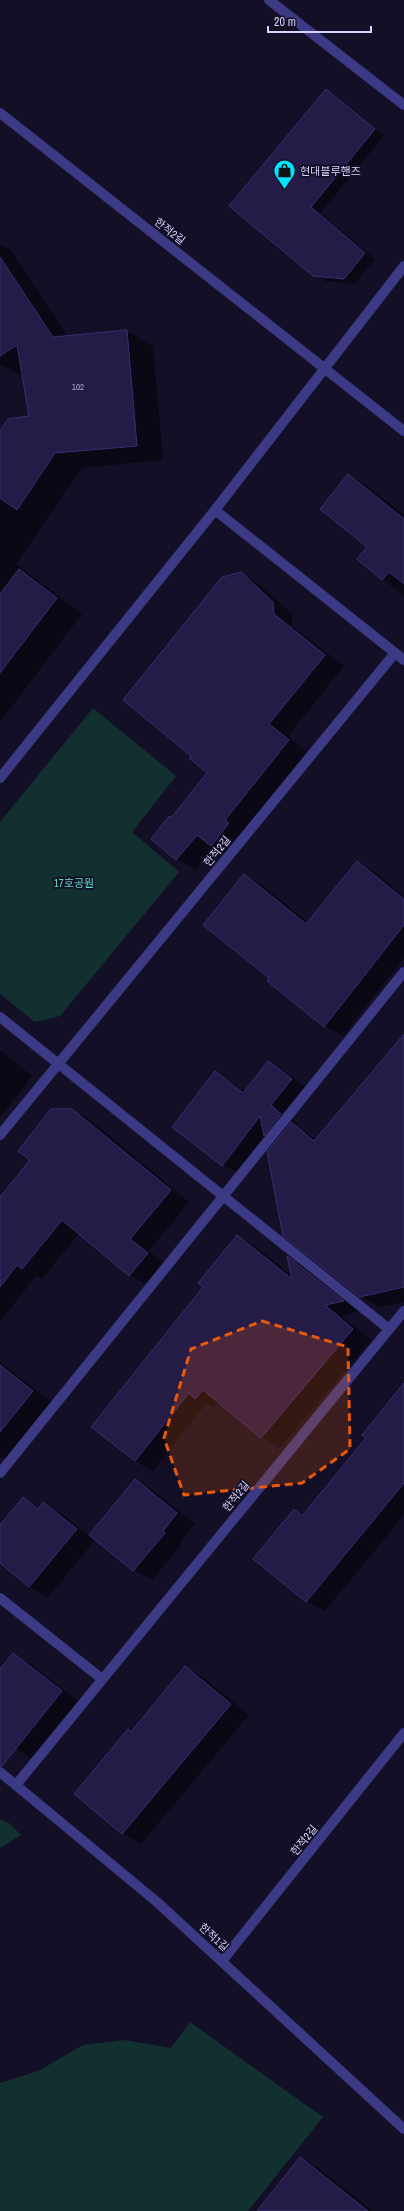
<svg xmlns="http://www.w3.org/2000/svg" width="404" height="2211" font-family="'Archivo Narrow','Noto Sans KR',sans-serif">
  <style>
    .green { fill: #12302f }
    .shadow { fill: #0007 }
    .building { fill: #241b47; stroke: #3b2d73 }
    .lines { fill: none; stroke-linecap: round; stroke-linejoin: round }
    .minor { stroke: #3d3a85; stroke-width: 10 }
    .marked { fill: #e8590c; fill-opacity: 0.2; stroke: #e8590c; stroke-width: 3; stroke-dasharray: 8 5; stroke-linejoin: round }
    .labels { text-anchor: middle; stroke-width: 3.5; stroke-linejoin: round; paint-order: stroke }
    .number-label { font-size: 9px; fill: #aca6d1 }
    .poi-label { font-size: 11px; fill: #d9d4ff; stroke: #130f26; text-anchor: start }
    .street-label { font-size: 11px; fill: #d9d4ff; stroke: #130f26 }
    .park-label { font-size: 11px; fill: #5fe0c0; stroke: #130f26 }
  </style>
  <rect width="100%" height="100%" fill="#130f26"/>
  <!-- green -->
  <g class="green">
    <polygon points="93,708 176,776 132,832 179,872 60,1016 35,1022 0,994 0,822"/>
    <polygon points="0,1819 9,1823 21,1835 0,1848"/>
    <polygon points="190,2022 323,2117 248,2211 0,2211 0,2083 38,2071 83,2045 124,2040 171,2048"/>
  </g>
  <!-- shadow -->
  <g class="shadow">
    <polygon points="326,90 336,96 384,136 320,213 375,259 355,284 325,281 314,275 230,206"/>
    <polygon points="0,244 11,250 68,337 127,331 153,346 163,460 82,468 16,564 82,614 0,722 0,433 30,417 23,373 20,375 0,364"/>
    <polygon points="349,475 369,487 404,515 404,596 358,559 368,546"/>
    <polygon points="241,573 260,585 292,614 292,626 344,666 288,736 307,752 243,832 230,856 215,847 196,870 177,859 171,819 208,772 192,755"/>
    <polygon points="357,862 375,872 404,896 404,958 343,1036 325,1026 270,978 245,876 263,886 309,923"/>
    <polygon points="404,1036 404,1302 379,1307 360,1296 277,1142 268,1137 240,1174 223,1165 215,1072 245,1092 268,1062 285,1072 308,1089 287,1115 298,1124 296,1126 317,1140"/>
    <polygon points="0,1050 32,1076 0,1118"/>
    <polygon points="72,1110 92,1121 189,1202 149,1251 166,1265 149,1286 130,1275 79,1233 42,1279 36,1276 0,1322 0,1199"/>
    <polygon points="237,1236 255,1246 292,1276 289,1258 305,1267 360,1311 342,1316 371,1340 280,1448 262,1437 219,1402 214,1408 206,1404 153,1471 135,1461 204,1287"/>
    <polygon points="0,1362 52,1403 7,1459 2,1456 0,1459"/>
    <polygon points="404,1385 404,1515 325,1611 307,1601 294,1511 304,1516 367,1438"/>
    <polygon points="135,1480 153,1490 195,1524 180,1542 182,1544 152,1580 134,1570 96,1539 48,1597 30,1587 0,1562 0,1527 23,1498 40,1508 44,1503 62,1514 89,1536"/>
    <polygon points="13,1654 31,1664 79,1702 33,1760 0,1738 0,1670"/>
    <polygon points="186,1668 204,1678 249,1715 141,1844 123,1833 75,1793 132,1733"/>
    <polygon points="300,2158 321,2170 372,2211 258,2211"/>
  </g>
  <!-- building -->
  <g class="building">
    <polygon points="326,89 375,129 311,207 365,253 344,279 313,276 229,206"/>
    <polygon points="0,257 53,337 127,330 137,446 55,453 17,510 0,498 0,431 8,419 29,416 17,345 0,356"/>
    <polygon points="348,474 404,519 404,584 389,572 382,580 357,559 367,547 320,509"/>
    <polygon points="19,569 57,598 0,673 0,594"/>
    <polygon points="241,572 273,602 274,614 325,655 269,724 289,740 225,820 229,823 211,846 197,835 176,860 151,839 169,816 171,818 207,773 189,758 191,756 123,700 222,577"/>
    <polygon points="357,861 404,899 404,925 324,1027 267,981 269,978 203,925 244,874 306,924"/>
    <polygon points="404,1034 404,1287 360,1297 283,1236 267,1152 291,1122 314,1141"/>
    <polygon points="268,1061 292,1079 271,1105 281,1114 264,1136 260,1116 222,1166 172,1127 215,1071 243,1093"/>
    <polygon points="51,1109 72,1109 171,1190 130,1239 148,1253 129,1276 62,1220 22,1269 17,1265 0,1287 0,1197 30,1160 18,1151"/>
    <polygon points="237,1235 292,1279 287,1256 344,1301 325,1305 353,1329 261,1438 203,1390 195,1399 189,1393 135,1461 91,1427 203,1287 198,1283"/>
    <polygon points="0,1365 33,1391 0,1432"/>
    <polygon points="404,1383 404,1483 306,1602 253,1559 294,1509 302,1516 366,1438 362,1435"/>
    <polygon points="135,1479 177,1513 163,1531 165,1533 133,1571 89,1535"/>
    <polygon points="23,1497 38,1509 43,1502 77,1529 29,1587 0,1563 0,1525"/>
    <polygon points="13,1653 62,1691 2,1766 0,1766 0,1669"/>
    <polygon points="185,1666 231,1704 122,1834 74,1794 128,1729 131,1732"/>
    <polygon points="300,2157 368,2211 257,2211"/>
  </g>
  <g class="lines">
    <!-- minor -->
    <g class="minor">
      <polyline points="269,0 404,105"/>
      <polyline points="0,113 404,431"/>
      <polyline points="215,510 404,660"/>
      <polyline points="0,778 215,510 404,266"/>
      <polyline points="0,1017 389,1329"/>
      <polyline points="0,1135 395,653"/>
      <polyline points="0,1473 404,972"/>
      <polyline points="0,1598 102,1679"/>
      <polyline points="0,1772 157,1902 404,2129"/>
      <polyline points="16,1785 404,1311"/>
      <polyline points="222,1961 404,1733"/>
    </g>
  </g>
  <!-- marked area -->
  <path class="marked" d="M262 1321 348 1347 350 1449 302 1483 184 1495 164 1438 191 1349Z"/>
  <!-- icons -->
  <defs>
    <symbol id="shop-pin" viewBox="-11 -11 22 30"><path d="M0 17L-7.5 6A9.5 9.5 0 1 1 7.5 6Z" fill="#00e5ff" stroke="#130f26"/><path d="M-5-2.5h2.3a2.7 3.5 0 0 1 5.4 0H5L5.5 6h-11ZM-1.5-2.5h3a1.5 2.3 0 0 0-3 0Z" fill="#111"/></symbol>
  </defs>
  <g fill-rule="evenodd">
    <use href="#shop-pin" x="272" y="158" width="25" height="34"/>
  </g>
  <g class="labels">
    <!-- number labels -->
    <g class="number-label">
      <text x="78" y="390">102</text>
    </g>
    <!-- poi labels -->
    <g class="poi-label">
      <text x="300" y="175">현대블루핸즈</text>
    </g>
    <!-- street labels -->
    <g class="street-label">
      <text transform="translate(170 231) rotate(38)" y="4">한적2길</text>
      <text transform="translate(217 851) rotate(-51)" y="4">한적2길</text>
      <text transform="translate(236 1496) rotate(-51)" y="4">한적2길</text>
      <text transform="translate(304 1840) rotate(-51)" y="4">한적2길</text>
      <text transform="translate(214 1937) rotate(42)" y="4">한적1길</text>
    </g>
    <!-- park labels -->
    <g class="park-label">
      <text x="74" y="887">17호공원</text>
    </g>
  </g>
  <!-- scale -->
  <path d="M268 26v6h103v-6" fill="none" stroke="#d9d4ff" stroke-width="2"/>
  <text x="274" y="26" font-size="12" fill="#d9d4ff" stroke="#130f26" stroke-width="3" paint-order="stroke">20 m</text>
</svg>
